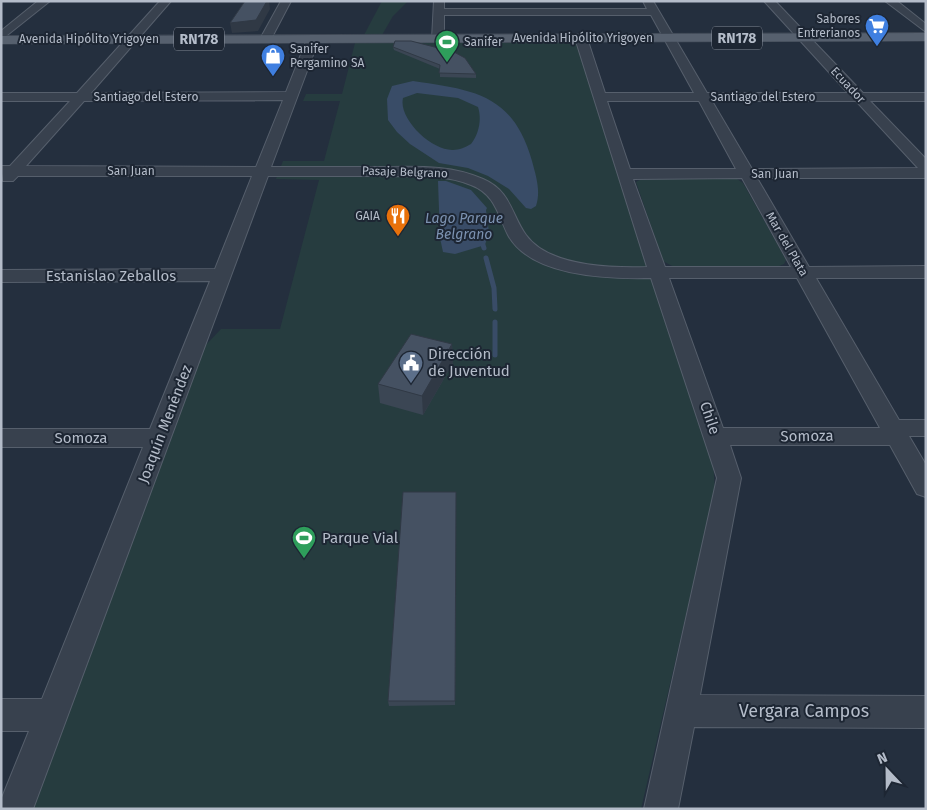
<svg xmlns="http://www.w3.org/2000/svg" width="927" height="810" font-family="'Fira Sans',sans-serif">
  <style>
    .green { fill: #263c3f }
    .water { fill: #394c67; fill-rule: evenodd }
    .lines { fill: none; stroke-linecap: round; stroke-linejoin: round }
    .stream { stroke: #394c67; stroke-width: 5 }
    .minor-casing { stroke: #565f6c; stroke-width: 2 }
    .primary-casing { stroke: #414a57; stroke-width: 1 }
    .minor { fill: #38414e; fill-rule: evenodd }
    .primary { fill: #56606e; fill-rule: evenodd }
    .wall { fill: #3b4654 }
    .shaded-wall { fill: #303945 }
    .building { fill: #455162; stroke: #303945 }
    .labels { text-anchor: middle; stroke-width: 4; stroke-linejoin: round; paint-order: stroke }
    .far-poi-label { font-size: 12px; fill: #b4bcc9; stroke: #1d2633; text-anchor: end }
    .far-street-label { font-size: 12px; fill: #b4bcc9; stroke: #1d2633 }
    .shield { fill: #1d2633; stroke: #878f9c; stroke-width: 1 }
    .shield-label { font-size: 14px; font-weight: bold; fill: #b4bcc9 }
    .far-water-label { font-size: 14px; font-style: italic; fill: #7c92b1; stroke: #1d2633 }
    .street-label { font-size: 15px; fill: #b4bcc9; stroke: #1d2633 }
    .poi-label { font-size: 15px; fill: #b4bcc9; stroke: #1d2633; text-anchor: start }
    .near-street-label { font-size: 18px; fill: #b4bcc9; stroke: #1d2633 }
  </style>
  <rect width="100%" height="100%" fill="#242f3e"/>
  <!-- green -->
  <g class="green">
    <polygon points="382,1 408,1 393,16 382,35 364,35"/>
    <polygon points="569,42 577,44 649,273 713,461 715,490 641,809 22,809 203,348 221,329 280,329 319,180 276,179 283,161 324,161 340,101 303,101 306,94 342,94 355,43"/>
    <polygon points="643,178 737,179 743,183 786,260 784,264 777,267 674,267 663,261 636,182"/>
  </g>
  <!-- water -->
  <g class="water">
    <path d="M413 81C474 90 513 94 532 161 536 176 541 191 536 206L531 209 526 208 509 189 488 176 468 168 439 163 410 144 397 132 388 120 387 99 392 86ZM417 93 458 98 478 107C482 119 479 134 471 144 466 147 459 150 453 150 432 151 398 119 403 98Z"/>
    <polygon points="438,181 446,181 471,190 487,208 486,210 489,232 485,245 455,254 443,252 440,238"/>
  </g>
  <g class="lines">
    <!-- stream -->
    <g class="stream">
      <polyline points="483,245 484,248"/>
      <polyline points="486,258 494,288 495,309"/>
      <polyline points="495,322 495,355"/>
    </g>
    <defs>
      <g id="minor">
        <polygon points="38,1 50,1 1,40 1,31"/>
        <path d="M160 1H171L91 93 286 92 307 39 309 37H317L319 39 271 167C307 167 342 167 378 167 413 167 450 164 483 179 511 191 511 214 526 235 549 267 611 268 647 267L575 38 581 35 587 38 605 93H694L651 15H444V39L438 42 432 39 434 1H444V9H647L643 1H653L707 93H848L764 1H775L863 93H926V101H870L926 159V178H757L809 267 926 266V278H816L899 420H926V436H909L926 465V497L917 494 890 445H730L741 478 700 695 926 696V728L694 727 678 809H644L717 478 651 278C609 279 531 277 508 235 498 215 495 194 471 185 441 173 409 177 378 176 341 176 304 176 268 176L33 809H1V800L29 731H1V699H42L143 447H1V429H150L210 281 1 282V270L215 269 252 176H18L13 181H3L1 166H10L70 101H1V93H77ZM283 100 256 167 26 166 84 101ZM607 101H699L736 169H630ZM712 101H856L918 168 752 169ZM742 178 791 267H665L633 179ZM669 278H797L880 428H723Z"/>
        <polygon points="281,1 291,1 270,41 262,41 260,39"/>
        <polygon points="885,1 897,1 926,24 926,32"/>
      </g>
      <polygon id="primary" points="926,33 926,41 1,44 1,36"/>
    </defs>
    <!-- minor casing -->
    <use href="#minor" class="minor-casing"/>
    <!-- primary casing -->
    <use href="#primary" class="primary-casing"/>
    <!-- minor -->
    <use href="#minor" class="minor"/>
    <!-- primary -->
    <use href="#primary" class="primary"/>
  </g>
  <!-- wall -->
  <g class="wall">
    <polygon points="393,47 476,74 476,78 440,77 440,69 394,50"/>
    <polygon points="452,344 453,363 423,415 380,403 378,384"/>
    <polygon points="456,492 455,705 389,706 388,701"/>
  </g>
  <!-- shaded-wall -->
  <g class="shaded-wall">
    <polygon points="267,1 269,1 270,9 258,31 232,33 230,23"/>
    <polygon points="452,344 453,363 423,415 422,396"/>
  </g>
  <!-- building -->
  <g class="building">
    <polygon points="245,1 267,1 256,20 230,23"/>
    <polygon points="395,41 411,41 454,52 465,58 476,74 439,73 440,65 393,47"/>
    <polygon points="411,334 452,344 422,396 378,384"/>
    <polygon points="403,492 456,492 455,701 388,701"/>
  </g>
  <!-- icons -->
  <defs>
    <symbol id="supermarket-pin" viewBox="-11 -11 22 30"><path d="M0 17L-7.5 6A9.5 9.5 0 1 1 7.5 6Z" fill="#3f7fe0" stroke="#1d2633"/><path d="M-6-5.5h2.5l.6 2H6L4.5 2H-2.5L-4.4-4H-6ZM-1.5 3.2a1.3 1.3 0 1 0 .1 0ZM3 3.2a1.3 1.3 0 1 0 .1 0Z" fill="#fff"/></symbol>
    <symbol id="stadium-pin" viewBox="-11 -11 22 30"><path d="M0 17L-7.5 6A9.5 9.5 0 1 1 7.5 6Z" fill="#2e9e5b" stroke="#1d2633"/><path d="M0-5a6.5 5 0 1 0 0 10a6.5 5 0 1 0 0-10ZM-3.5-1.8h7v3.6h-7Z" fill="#fff"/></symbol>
    <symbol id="shop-pin" viewBox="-11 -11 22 30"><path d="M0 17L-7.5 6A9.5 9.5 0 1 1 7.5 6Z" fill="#3f7fe0" stroke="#1d2633"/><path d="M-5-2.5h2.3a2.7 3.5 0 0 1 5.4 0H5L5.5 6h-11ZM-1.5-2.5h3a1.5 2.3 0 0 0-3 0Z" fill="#fff"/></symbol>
    <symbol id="restaurant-pin" viewBox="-11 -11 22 30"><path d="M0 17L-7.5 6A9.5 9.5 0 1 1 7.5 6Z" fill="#e8710a" stroke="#1d2633"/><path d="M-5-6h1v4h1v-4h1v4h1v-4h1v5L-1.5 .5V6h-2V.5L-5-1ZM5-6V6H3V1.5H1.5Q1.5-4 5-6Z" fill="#fff"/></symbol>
    <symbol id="civic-pin" viewBox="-11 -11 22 30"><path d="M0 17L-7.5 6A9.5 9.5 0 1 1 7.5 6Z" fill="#5c6f8a" stroke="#1d2633"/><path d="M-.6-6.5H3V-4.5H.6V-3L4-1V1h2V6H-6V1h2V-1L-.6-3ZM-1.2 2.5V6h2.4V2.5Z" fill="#fff"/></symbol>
  </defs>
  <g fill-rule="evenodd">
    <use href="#supermarket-pin" x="863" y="12" width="28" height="38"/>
    <use href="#stadium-pin" x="433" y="28" width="28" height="38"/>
    <use href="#shop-pin" x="259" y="42" width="28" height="38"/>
    <use href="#restaurant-pin" x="384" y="202" width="28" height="38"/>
    <use href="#civic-pin" x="397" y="349" width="28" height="38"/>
    <use href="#stadium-pin" x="290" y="524" width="28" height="38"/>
  </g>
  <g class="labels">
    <!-- far-poi labels -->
    <g class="far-poi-label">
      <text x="860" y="23">Sabores<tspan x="860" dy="14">Entrerianos</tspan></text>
      <text x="464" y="46" text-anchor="start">Sanifer</text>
      <text x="290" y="53" text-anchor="start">Sanifer<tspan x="290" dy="14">Pergamino SA</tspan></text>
      <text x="380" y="220">GAIA</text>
    </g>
    <!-- far-street labels -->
    <g class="far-street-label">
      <text x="583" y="42">Avenida Hipólito Yrigoyen</text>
      <text x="89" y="43">Avenida Hipólito Yrigoyen</text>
      <text transform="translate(848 85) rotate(47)" y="4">Ecuador</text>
      <text x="146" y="101">Santiago del Estero</text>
      <text x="763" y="101">Santiago del Estero</text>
      <text x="131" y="175">San Juan</text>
      <text transform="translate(405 172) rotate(2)" y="4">Pasaje Belgrano</text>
      <text x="775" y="178">San Juan</text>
      <text transform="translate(787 244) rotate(60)" y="4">Mar del Plata</text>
    </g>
    <!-- shield labels -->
    <g class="shield">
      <rect x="712" y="26.5" width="50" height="23" rx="4"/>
      <rect x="174" y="27.5" width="50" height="23" rx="4"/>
    </g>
    <g class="shield-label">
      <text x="737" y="43">RN178</text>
      <text x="199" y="44">RN178</text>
    </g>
    <!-- far-water labels -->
    <g class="far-water-label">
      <text x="464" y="223">Lago Parque<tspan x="464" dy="16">Belgrano</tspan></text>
    </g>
    <!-- street labels -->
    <g class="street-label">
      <text x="111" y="281">Estanislao Zeballos</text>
      <text transform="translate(710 418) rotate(71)" y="5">Chile</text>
      <text transform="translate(165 424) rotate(-69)" y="5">Joaquín Menéndez</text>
      <text transform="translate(807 436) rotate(-1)" y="5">Somoza</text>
      <text x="81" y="443">Somoza</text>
    </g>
    <!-- poi labels -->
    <g class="poi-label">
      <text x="428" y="359">Dirección<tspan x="428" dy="17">de Juventud</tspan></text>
      <text x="322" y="543">Parque Vial</text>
    </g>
    <!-- near-street labels -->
    <g class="near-street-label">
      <text x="804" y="717">Vergara Campos</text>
    </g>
  </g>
  <!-- border -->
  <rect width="927" height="810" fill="none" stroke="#b4bcc9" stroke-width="5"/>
  <!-- north arrow -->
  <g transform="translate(887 770) rotate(338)" stroke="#1d2633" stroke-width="4" paint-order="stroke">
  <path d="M0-4L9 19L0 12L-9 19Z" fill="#b4bcc9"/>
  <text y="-8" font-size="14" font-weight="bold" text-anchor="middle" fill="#b4bcc9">N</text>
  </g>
</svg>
